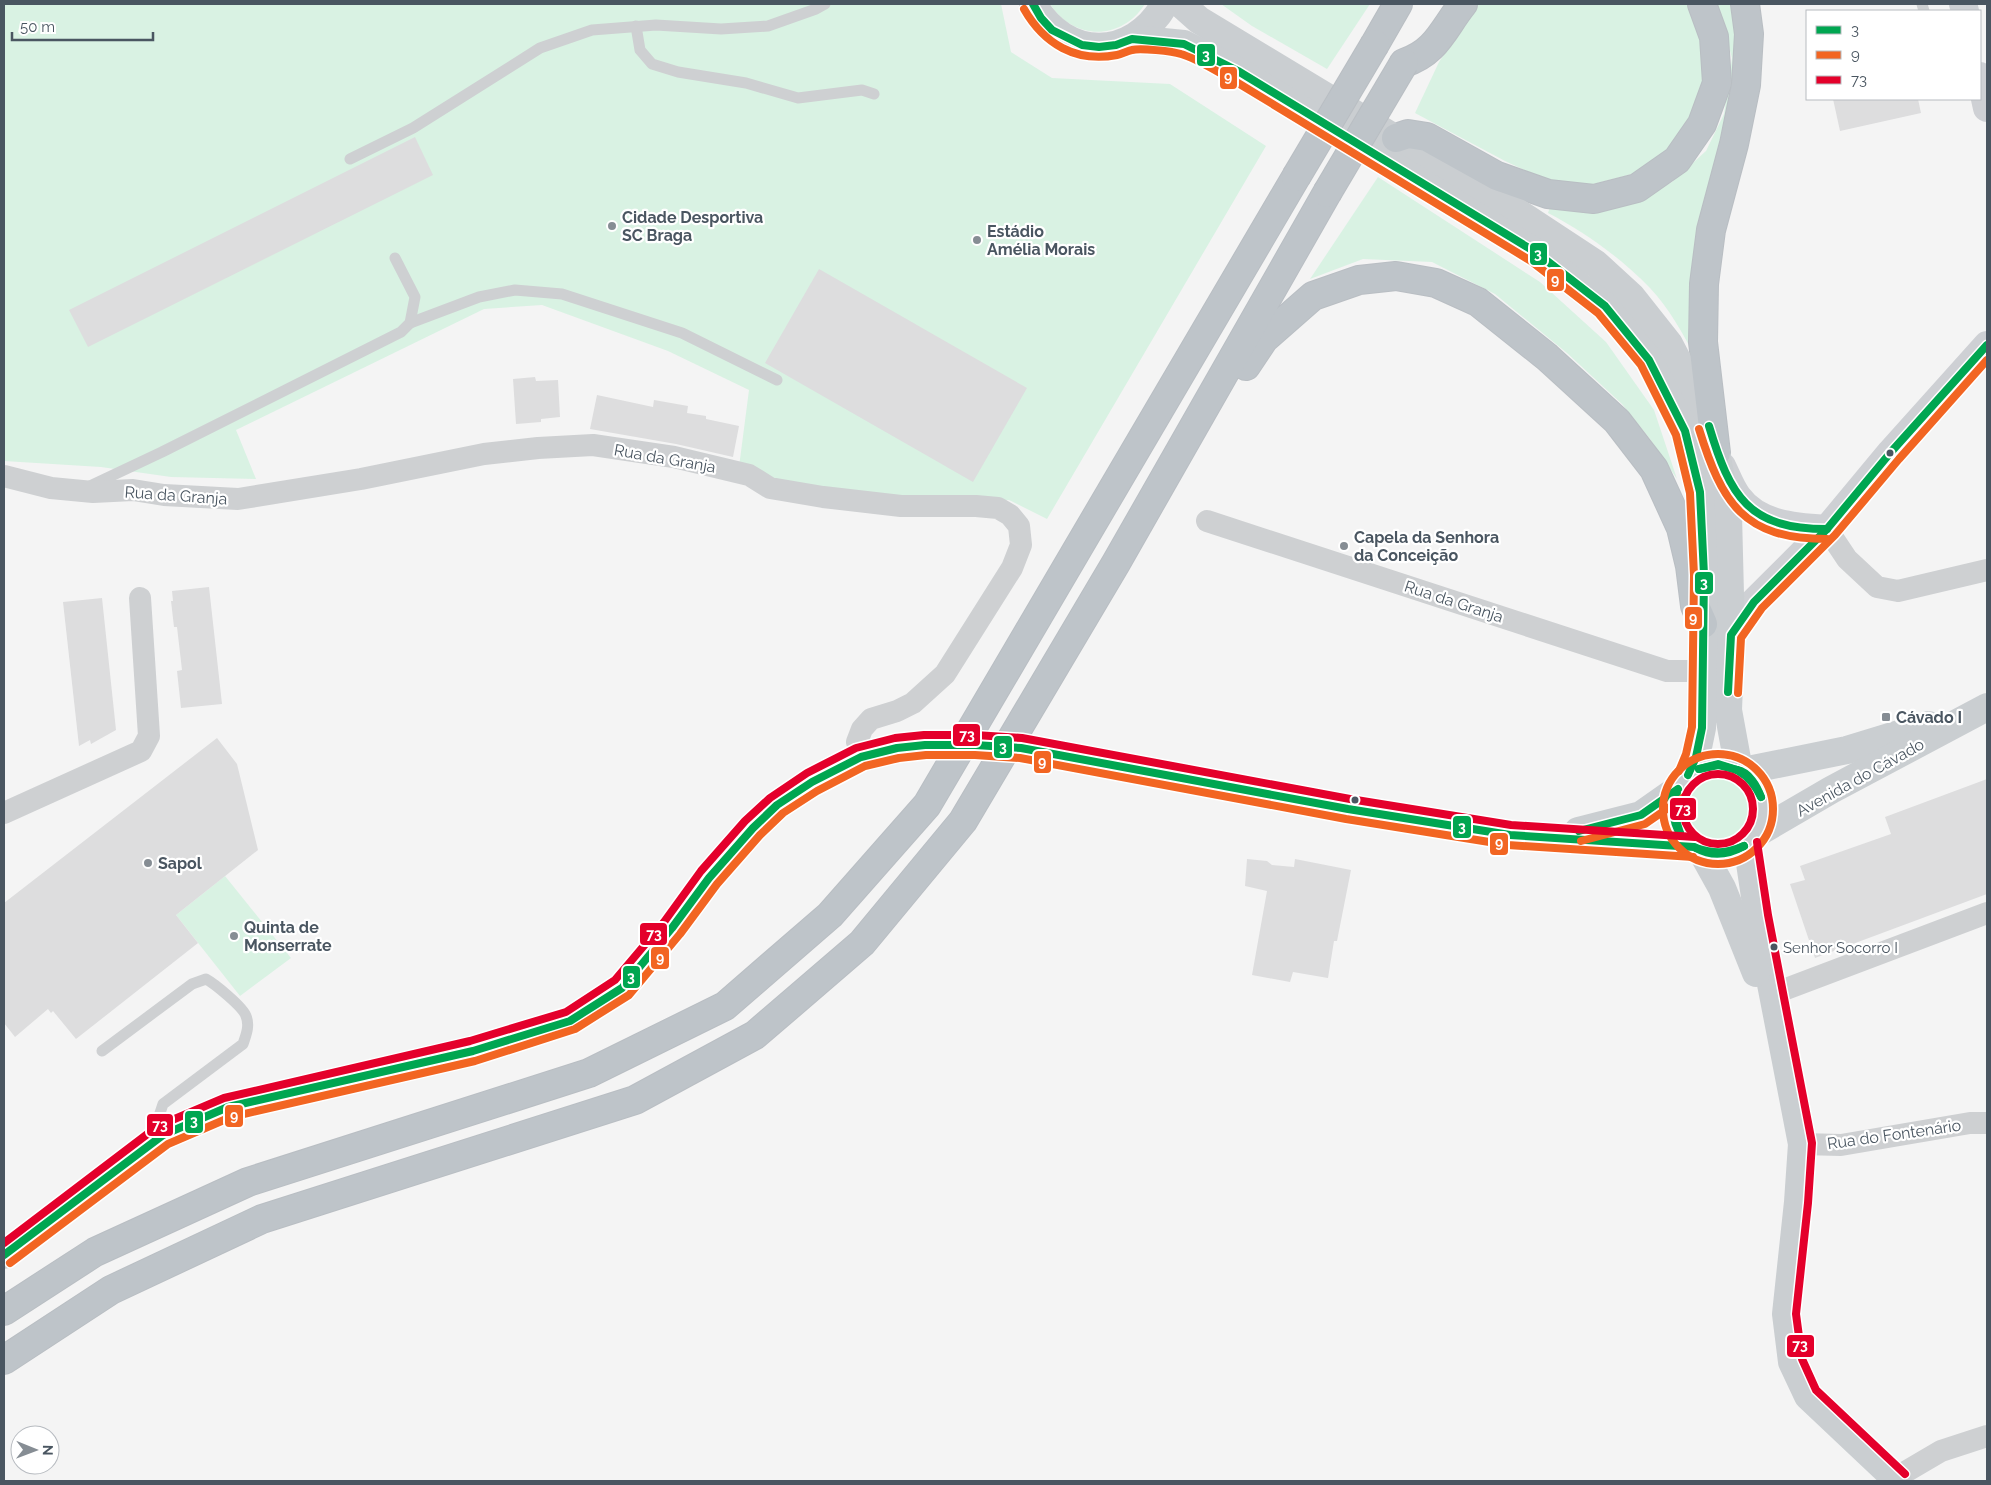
<svg xmlns="http://www.w3.org/2000/svg" width="1991" height="1485" font-family="Raleway,sans-serif">
  <style>
    .green { fill: #d9f2e3 }
    .building { fill: #ddddde }
    .lines { fill: none; stroke-linecap: round; stroke-linejoin: round }
    .highway-casing { stroke: #b9bec3; stroke-width: 30 }
    .lane { stroke: #ced0d2; stroke-width: 11 }
    .street { stroke: #ced0d2; stroke-width: 22 }
    .secondary { stroke: #ced0d4; stroke-width: 28 }
    .primary { stroke: #caced1; stroke-width: 28 }
    .highway { stroke: #bec4c9; stroke-width: 28 }
    .highway-bridge-casing { stroke: #b9bec3; stroke-width: 30; stroke-linecap: butt }
    .primary-bridge { stroke: #caced1; stroke-width: 28 }
    .highway-bridge { stroke: #bec4c9; stroke-width: 28 }
    .bus-1-casing { stroke: #fff; stroke-width: 11 }
    .bus-2-casing { stroke: #fff; stroke-width: 11 }
    .bus-3-casing { stroke: #fff; stroke-width: 11 }
    .bus-1 { stroke: #00a651; stroke-width: 8 }
    .bus-2 { stroke: #f26522; stroke-width: 8 }
    .bus-3 { stroke: #e4002b; stroke-width: 8 }
    .poi-dot { fill: #868d94; stroke: #fff; stroke-width: 2 }
    .bus-dot { fill: #4a5661; stroke: #fff; stroke-width: 2 }
    .labels { text-anchor: middle; stroke-width: 4.5; stroke-linejoin: round; paint-order: stroke }
    .bus-label { font-size: 15px; fill: #4a5661; stroke: #fff; text-anchor: start }
    .poi-label { font-size: 16px; font-weight: bold; fill: #4a5661; stroke: #fff; text-anchor: start }
    .street-label { font-size: 16px; fill: #4a5661; stroke: #fff }
    .line-badge { stroke: #fff; stroke-width: 2 }
    .badge-label { font-size: 14px; text-anchor: middle; font-weight: bold; fill: #fff }
  </style>
  <rect width="100%" height="100%" fill="#f4f4f4"/>
  <!-- green -->
  <g class="green">
    <polygon points="4,4 1001,4 1011,52 1052,78 1170,84 1266,146 1047,519 1009,500 975,501 814,492 739,467 749,390 668,351 542,305 484,309 236,430 256,479 171,477 101,467 4,461"/>
    <path d="M1050 4H1145C1121 41 1074 41 1050 4Z"/>
    <polygon points="1221,4 1370,4 1327,69 1252,26"/>
    <polygon points="1478,4 1690,4 1702,35 1706,63 1697,114 1677,144 1636,173 1586,186 1546,180 1505,161 1415,113 1439,62"/>
    <path d="M1717 4H1736L1740 83 1696 358C1683 334 1669 308 1650 288 1621 258 1585 232 1548 213L1551 204 1636 202 1672 182 1706 151 1724 114 1732 58Z"/>
    <polygon points="1378,177 1540,282 1606,342 1654,410 1677,479 1650,439 1622,404 1567,353 1495,294 1432,262 1363,259 1310,279"/>
    <circle cx="1715" cy="811" r="34"/>
    <polygon points="225,876 291,958 240,996 176,915"/>
  </g>
  <!-- building -->
  <g class="building">
    <polygon points="1833,99 1918,99 1921,113 1840,131"/>
    <polygon points="415,137 433,175 88,347 69,310"/>
    <polygon points="819,269 1027,388 973,482 765,363"/>
    <polygon points="535,377 536,381 558,380 560,417 541,419 541,422 516,424 513,379"/>
    <polygon points="597,395 653,407 654,400 688,406 687,413 706,416 706,419 739,426 733,457 676,444 590,429"/>
    <polygon points="209,587 222,704 181,708 177,671 182,670 177,627 174,627 171,601 173,601 172,591"/>
    <polygon points="102,598 116,730 91,744 90,740 79,746 63,602"/>
    <polygon points="217,738 237,764 258,850 176,915 198,943 76,1039 53,1011 51,1013 48,1009 15,1037 4,1023 4,903"/>
    <polygon points="1987,779 1987,894 1815,958 1790,884 1805,880 1800,866 1891,834 1885,817"/>
    <polygon points="1247,859 1267,861 1272,865 1294,867 1295,859 1351,870 1337,941 1334,941 1328,978 1293,972 1290,982 1252,975 1267,891 1245,886"/>
  </g>
  <g class="lines">
    <defs>
      <g id="highway">
        <polyline points="1375,44 1398,4"/>
        <path d="M1404 63C1437 52 1443 29 1463 4"/>
        <polyline points="1396,138 1408,134 1427,137 1497,176 1548,194 1594,199 1637,188 1677,160 1702,124 1717,83 1714,37 1702,4"/>
        <polyline points="1246,366 1264,339 1313,296 1359,280 1396,276 1436,283 1478,302 1547,357 1617,421 1654,469 1681,528 1690,566 1695,606 1703,624"/>
        <polyline points="1716,453 1703,342 1704,284 1711,230 1734,144 1746,85 1749,34 1745,4"/>
        <polyline points="4,1311 95,1252 248,1182 589,1073 725,1006 830,915 927,805 1296,177"/>
        <polyline points="4,1360 111,1290 262,1219 635,1100 755,1035 862,943 963,821 1116,563 1327,193"/>
      </g>
    </defs>
    <!-- highway casing -->
    <use href="#highway" class="highway-casing"/>
    <!-- lane -->
    <g class="lane">
      <polyline points="1922,4 1924,11"/>
      <polyline points="636,26 640,50 652,64 678,72 746,83 798,98 862,90 874,94"/>
      <polyline points="350,159 413,128 540,48 592,30 656,25 721,29 768,26 816,9 825,4"/>
      <polyline points="410,323 479,297 515,290 562,294 682,333 777,380"/>
      <polyline points="90,486 162,452 401,332 410,323 415,297 395,258"/>
      <path d="M102 1051 192 984 206 979C215 984 243 1007 246 1016 250 1026 246 1035 243 1044L163 1104 159 1116 163 1135"/>
    </g>
    <!-- street -->
    <g class="street">
      <polyline points="4,476 51,488 93,492 133,490 164,495 238,499 361,479 484,454 538,448 593,445 674,457 749,475 770,488 823,497 901,506 976,506 998,508 1010,515 1019,526 1021,545 1012,568 945,674 913,703 897,711 871,719 862,729 857,742 861,757"/>
      <polyline points="1207,521 1667,671 1703,671"/>
      <polyline points="1827,529 1847,559 1877,587 1898,591 1987,570"/>
      <polyline points="4,813 141,751 149,736 140,598"/>
      <polyline points="1773,994 1987,913"/>
      <polyline points="1802,1144 1841,1145 1970,1123 1987,1123"/>
      <polyline points="1895,1478 1941,1451 1987,1436"/>
    </g>
    <!-- secondary -->
    <g class="secondary">
      <polyline points="1963,4 1965,11"/>
      <polyline points="1980,76 1987,108"/>
      <path d="M1722 466C1727 476 1731 488 1738 497 1758 525 1796 527 1827 529"/>
      <polyline points="1731,635 1754,602 1827,529 1891,452 1987,345"/>
    </g>
    <!-- primary -->
    <g class="primary">
      <path d="M1033 4C1066 61 1132 61 1165 4"/>
      <polyline points="1181,4 1199,20 1517,212 1596,264 1631,296 1669,344 1704,411 1716,453 1728,514 1731,635 1728,710 1739,770"/>
      <polyline points="1132,39 1184,44 1238,71 1537,253 1605,306 1649,360 1685,431 1700,492 1704,575 1702,728 1696,757 1688,775"/>
      <polyline points="1092,760 1348,809 1510,835 1694,847"/>
      <circle cx="1718" cy="809" r="45"/>
      <polyline points="1743,771 1847,750 1929,725"/>
      <polyline points="1578,831 1641,815 1678,789"/>
      <polyline points="1759,832 1831,790 1987,707"/>
      <polyline points="1747,843 1758,917 1802,1144 1798,1202 1786,1314 1792,1362 1808,1396 1898,1481"/>
      <polyline points="1702,852 1722,888 1756,973"/>
      <polyline points="4,1255 163,1135 228,1107 473,1051 570,1021 622,988 672,928 709,878 753,828 777,805 812,782 861,757 897,748 925,745"/>
    </g>
    <!-- highway -->
    <use href="#highway" class="highway"/>
    <defs>
      <g id="highway-bridge">
        <polyline points="1296,177 1375,44"/>
        <polyline points="1327,193 1404,63"/>
      </g>
    </defs>
    <!-- highway-bridge casing -->
    <use href="#highway-bridge" class="highway-bridge-casing"/>
    <!-- primary-bridge -->
    <polyline class="primary-bridge" points="925,745 975,745 1021,748 1092,760"/>
    <!-- highway-bridge -->
    <use href="#highway-bridge" class="highway-bridge"/>
    <defs>
      <g id="bus-1">
        <polyline points="1033,4 1041,18 1052,30 1082,45 1099,47 1116,45 1132,39 1184,44 1238,71 1537,253 1605,306 1649,360 1685,431 1700,492 1704,575 1702,728 1696,757 1688,775"/>
        <path d="M1709 426C1730 496 1748 529 1827 529"/>
        <polyline points="1728,692 1731,635 1754,602 1827,529 1891,452 1987,345"/>
        <polyline points="1699,769 1718,764 1737,770"/>
        <polyline points="1699,769 1718,765 1737,770"/>
        <path d="M1737 770C1749 772 1757 786 1761 797"/>
        <path d="M1737 770C1749 777 1755 785 1761 797"/>
        <polyline points="1677,791 1674,814 1680,833"/>
        <path d="M1677 791C1672 804 1672 822 1680 833"/>
        <polyline points="1579,831 1641,815 1678,789"/>
        <path d="M1696 848C1714 854 1726 854 1744 846"/>
        <path d="M1696 848C1712 857 1728 855 1744 846"/>
        <polyline points="4,1255 163,1135 228,1107 473,1051 570,1021 622,988 672,928 709,878 753,828 777,805 812,782 861,757 897,748 925,745 975,745 1021,748 1348,809 1510,835 1694,847"/>
      </g>
      <g id="bus-2">
        <path d="M1024 9C1044 44 1076 63 1117 55 1122 54 1127 51 1132 50 1140 48 1172 51 1181 54 1198 59 1217 72 1233 80L1531 261 1598 313 1641 365 1676 435 1690 493 1694 575 1692 727 1686 754 1679 771"/>
        <path d="M1699 429C1722 503 1743 539 1827 539"/>
        <polyline points="1738,693 1741,638 1762,608 1835,535 1899,459 1987,360"/>
        <circle cx="1718" cy="809" r="55"/>
        <polyline points="1581,841 1645,824 1684,797"/>
        <polyline points="10,1263 168,1144 231,1117 475,1061 575,1029 629,995 680,934 717,884 760,835 783,813 817,791 865,766 899,758 926,755 975,755 1020,758 1346,819 1508,845 1693,857"/>
      </g>
      <g id="bus-3">
        <circle cx="1718" cy="809" r="35"/>
        <polyline points="1757,842 1768,915 1812,1143 1808,1203 1796,1314 1802,1359 1816,1390 1905,1474"/>
        <polyline points="4,1243 158,1126 224,1098 470,1041 566,1012 615,980 664,922 701,871 745,821 770,798 807,773 856,748 895,738 924,735 975,735 1022,738 1350,799 1511,825 1695,837"/>
      </g>
    </defs>
    <!-- bus-1 casing -->
    <use href="#bus-1" class="bus-1-casing"/>
    <!-- bus-2 casing -->
    <use href="#bus-2" class="bus-2-casing"/>
    <!-- bus-3 casing -->
    <use href="#bus-3" class="bus-3-casing"/>
    <!-- bus-1 -->
    <use href="#bus-1" class="bus-1"/>
    <!-- bus-2 -->
    <use href="#bus-2" class="bus-2"/>
    <!-- bus-3 -->
    <use href="#bus-3" class="bus-3"/>
  </g>
  <!-- markers -->
  <g class="poi-dot">
    <circle cx="612" cy="226" r="5"/>
    <circle cx="977" cy="240" r="5"/>
    <circle cx="1344" cy="546" r="5"/>
    <rect x="1881" y="712" width="10" height="10" rx="2.5"/>
    <circle cx="148" cy="863" r="5"/>
    <circle cx="234" cy="936" r="5"/>
  </g>
  <g class="bus-dot">
    <circle cx="1890" cy="453" r="4.5"/>
    <circle cx="1355" cy="800" r="4.5"/>
    <circle cx="1774" cy="947" r="4.5"/>
  </g>
  <g class="labels">
    <!-- bus labels -->
    <g class="bus-label">
      <text x="1783" y="953">Senhor Socorro I</text>
    </g>
    <!-- poi labels -->
    <g class="poi-label">
      <text x="622" y="223">Cidade Desportiva<tspan x="622" dy="18">SC Braga</tspan></text>
      <text x="987" y="237">Estádio<tspan x="987" dy="18">Amélia Morais</tspan></text>
      <text x="1354" y="543">Capela da Senhora<tspan x="1354" dy="18">da Conceição</tspan></text>
      <text x="1896" y="723">Cávado I</text>
      <text x="158" y="869">Sapol</text>
      <text x="244" y="933">Quinta de<tspan x="244" dy="18">Monserrate</tspan></text>
    </g>
    <!-- street labels -->
    <g class="street-label">
      <text transform="translate(665 458) rotate(10)" y="6">Rua da Granja</text>
      <text transform="translate(176 495) rotate(4)" y="6">Rua da Granja</text>
      <text transform="translate(1454 601) rotate(18)" y="6">Rua da Granja</text>
      <text transform="translate(1860 777) rotate(-29)" y="6">Avenida do Cávado</text>
      <text transform="translate(1894 1134) rotate(-8)" y="6">Rua do Fontenário</text>
    </g>
  </g>
  <g class="line-badge">
    <rect x="1196" y="43" width="20" height="24" rx="5" fill="#00a651"/>
    <rect x="1219" y="66" width="19" height="24" rx="5" fill="#f26522"/>
    <rect x="1529" y="242" width="19" height="24" rx="5" fill="#00a651"/>
    <rect x="1546" y="268" width="19" height="24" rx="5" fill="#f26522"/>
    <rect x="1694" y="571" width="20" height="24" rx="5" fill="#00a651"/>
    <rect x="1684" y="606" width="19" height="24" rx="5" fill="#f26522"/>
    <rect x="952" y="723" width="29" height="24" rx="5" fill="#e4002b"/>
    <rect x="993" y="735" width="20" height="24" rx="5" fill="#00a651"/>
    <rect x="1033" y="750" width="19" height="24" rx="5" fill="#f26522"/>
    <rect x="1669" y="797" width="28" height="24" rx="5" fill="#e4002b"/>
    <rect x="1452" y="815" width="20" height="24" rx="5" fill="#00a651"/>
    <rect x="1489" y="832" width="20" height="24" rx="5" fill="#f26522"/>
    <rect x="639" y="922" width="29" height="24" rx="5" fill="#e4002b"/>
    <rect x="650" y="946" width="20" height="24" rx="5" fill="#f26522"/>
    <rect x="622" y="965" width="19" height="24" rx="5" fill="#00a651"/>
    <rect x="224" y="1104" width="20" height="24" rx="5" fill="#f26522"/>
    <rect x="184" y="1110" width="20" height="24" rx="5" fill="#00a651"/>
    <rect x="146" y="1113" width="28" height="24" rx="5" fill="#e4002b"/>
    <rect x="1786" y="1334" width="29" height="24" rx="5" fill="#e4002b"/>
  </g>
  <g class="badge-label">
    <text x="1206" y="60">3</text>
    <text x="1228" y="82">9</text>
    <text x="1538" y="259">3</text>
    <text x="1555" y="285">9</text>
    <text x="1704" y="588">3</text>
    <text x="1693" y="623">9</text>
    <text x="967" y="740">73</text>
    <text x="1003" y="752">3</text>
    <text x="1042" y="767">9</text>
    <text x="1683" y="814">73</text>
    <text x="1462" y="832">3</text>
    <text x="1499" y="848">9</text>
    <text x="654" y="939">73</text>
    <text x="660" y="963">9</text>
    <text x="631" y="982">3</text>
    <text x="234" y="1121">9</text>
    <text x="194" y="1126">3</text>
    <text x="160" y="1130">73</text>
    <text x="1800" y="1350">73</text>
  </g>
  <!-- border -->
  <rect width="1991" height="1485" fill="none" stroke="#4a5661" stroke-width="10"/>
  <!-- legend -->
  <rect x="1806" y="10" width="175" height="90" fill="#ffffff" stroke="#b7bbc0"/>
  <rect x="1816" y="26" width="25" height="8" fill="#00a651" stroke="#b7bbc0"/>
  <text x="1851" y="35" font-size="15" fill="#4a5661">3</text>
  <rect x="1816" y="51" width="25" height="8" fill="#f26522" stroke="#b7bbc0"/>
  <text x="1851" y="60" font-size="15" fill="#4a5661">9</text>
  <rect x="1816" y="76" width="25" height="8" fill="#e4002b" stroke="#b7bbc0"/>
  <text x="1851" y="85" font-size="15" fill="#4a5661">73</text>
  <!-- north arrow -->
  <g transform="translate(35 1450) rotate(91)"><circle r="24" fill="#ffffff" stroke="#b7bbc0"/>
  <path d="M0-4L9 19L0 12L-9 19Z" fill="#868d94"/>
  <text y="-8" font-size="14" font-weight="bold" text-anchor="middle" fill="#4a5661">N</text>
  </g>
  <!-- scale -->
  <path d="M12 32v8h141v-8" fill="none" stroke="#4a5661" stroke-width="2.5"/>
  <text x="20" y="32" font-size="15" fill="#4a5661" stroke="#ffffff" stroke-width="4" paint-order="stroke">50 m</text>
</svg>
